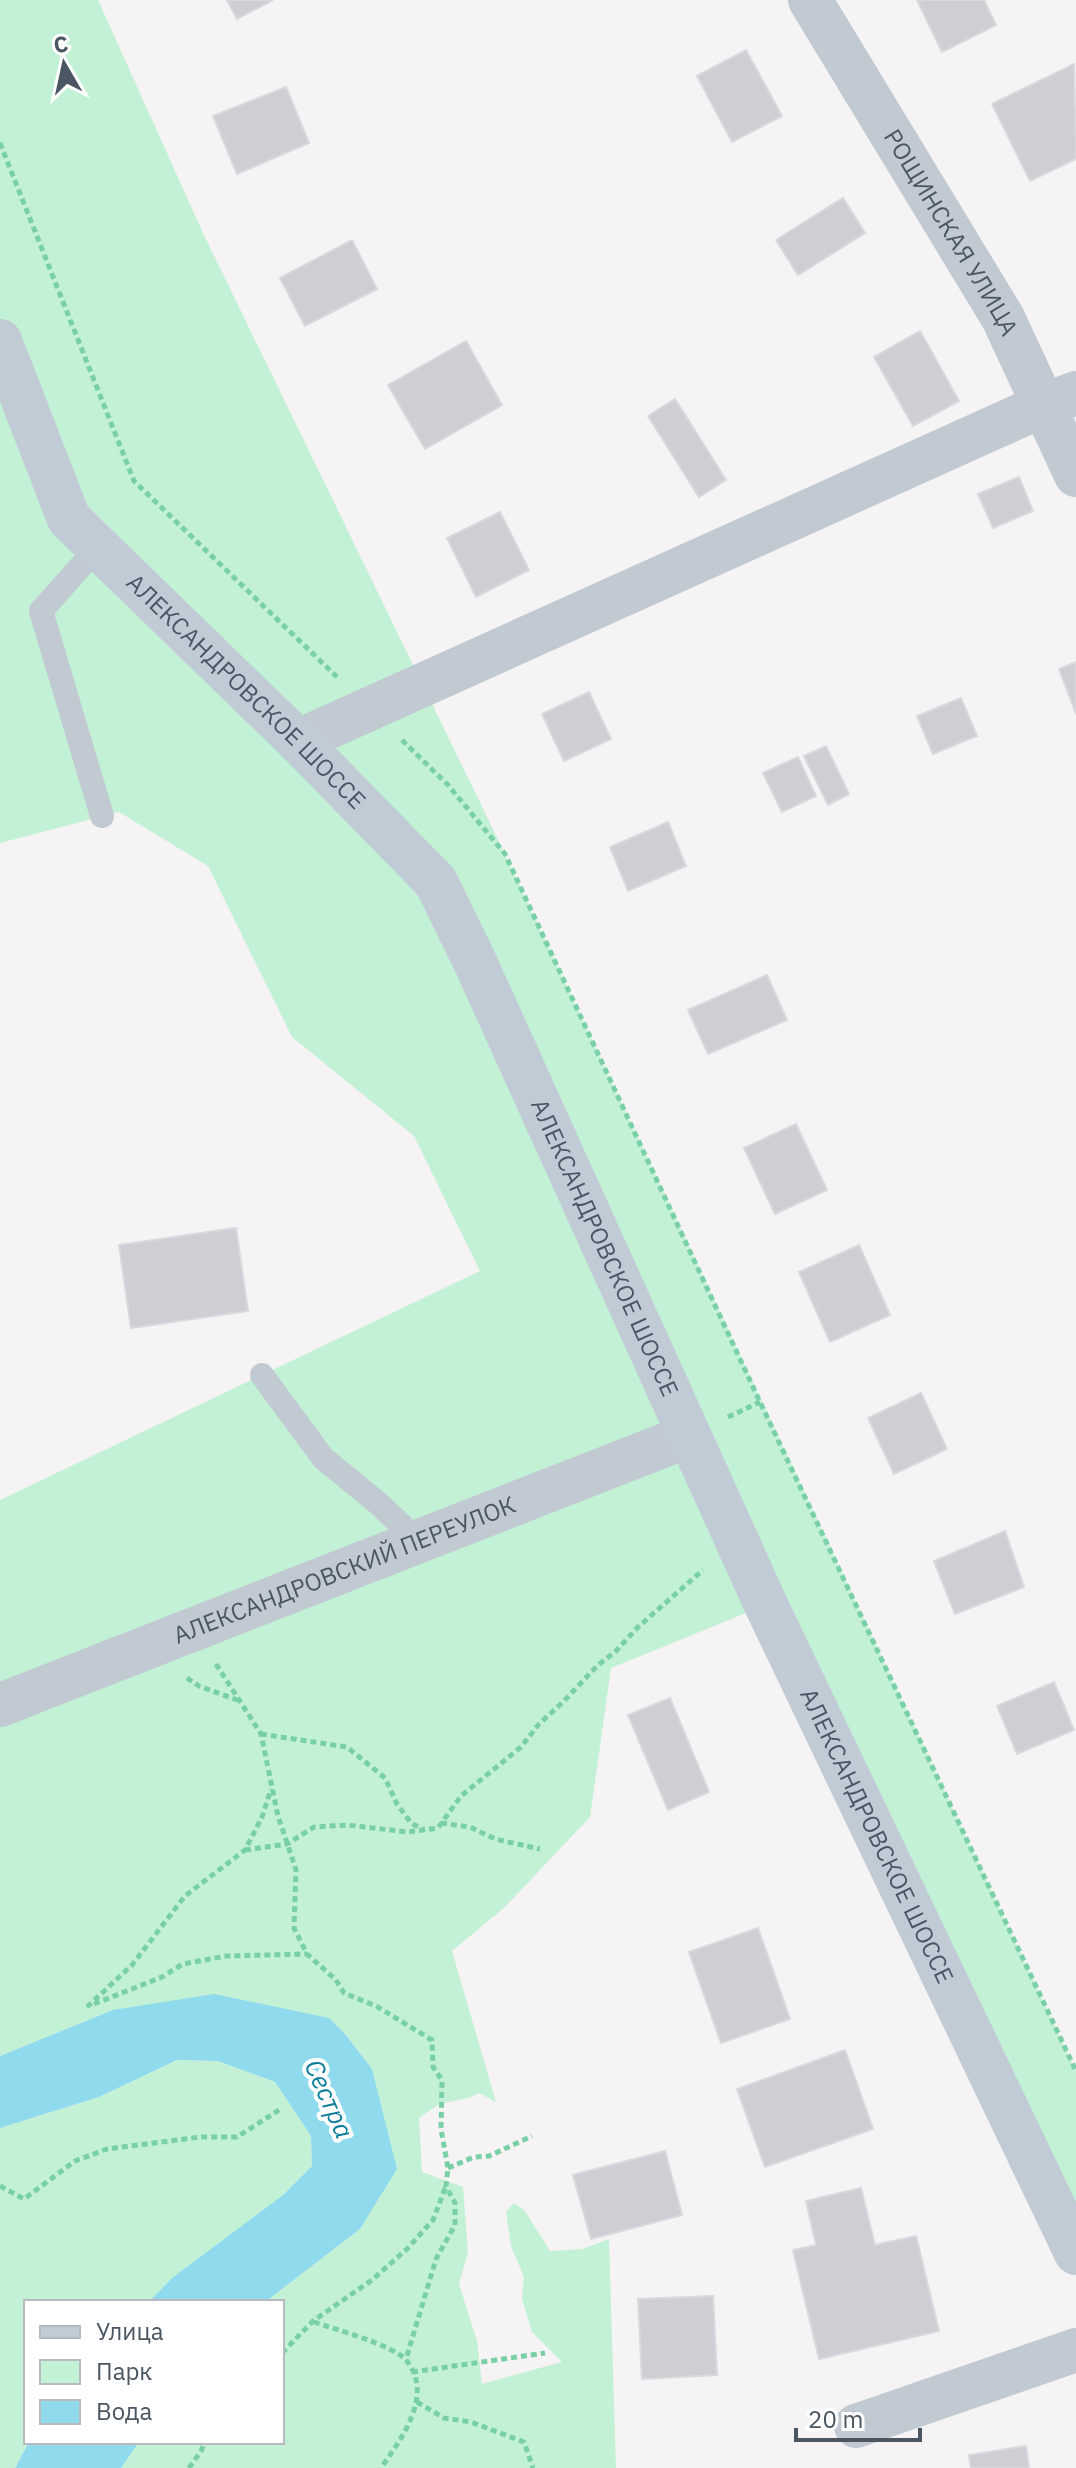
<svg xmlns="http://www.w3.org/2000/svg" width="1076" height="2468" font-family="'IBM Plex Sans',sans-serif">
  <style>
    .green { fill: #c3f1d5 }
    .water { fill: #90daee }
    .building { fill: #cdcfd5; stroke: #d7d9de; stroke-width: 2 }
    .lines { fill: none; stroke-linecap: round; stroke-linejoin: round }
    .path { stroke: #7ad0a6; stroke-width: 5; stroke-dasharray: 6 4; stroke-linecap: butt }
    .lane { stroke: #c1cad2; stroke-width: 24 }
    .street { stroke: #c1cad2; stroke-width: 44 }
    .secondary { stroke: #c1cbd6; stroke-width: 44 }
    .labels { text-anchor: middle; stroke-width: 8; stroke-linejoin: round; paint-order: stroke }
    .street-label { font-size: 24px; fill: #4a5661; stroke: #fff }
    .water-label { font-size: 26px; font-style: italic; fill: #0c7c9b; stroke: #fff }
  </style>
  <rect width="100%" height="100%" fill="#f5f3f3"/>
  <!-- green -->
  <g class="green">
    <polygon points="0,0 98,0 203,233 505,854 1076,2071 1076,2253 766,1605 611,1668 590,1817 505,1907 452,1951 496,2102 479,2093 468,2098 439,2104 419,2118 422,2172 463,2187 468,2252 459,2284 477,2341 482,2384 562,2362 532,2332 522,2299 524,2277 511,2246 506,2212 514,2203 525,2211 550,2251 582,2249 609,2239 616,2468 121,2468 139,2442 282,2442 282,2302 265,2302 360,2229 372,2069 346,2035 328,2018 113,2010 0,2056 0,1714 670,1420 0,1697 0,1500 480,1271 414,1136 292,1037 208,866 119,812 0,843"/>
    <polygon points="177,2060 219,2061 275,2082 311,2136 312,2166 283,2195 172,2278 149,2302 26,2302 26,2442 29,2442 15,2468 0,2468 0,2128 99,2097"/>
  </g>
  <!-- water -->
  <g class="water">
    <polygon points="214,1994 329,2018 346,2035 372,2069 397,2169 360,2229 265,2302 149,2302 172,2278 283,2195 312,2166 311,2136 275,2082 218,2061 177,2060 99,2097 0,2128 0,2056 113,2010"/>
    <polygon points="29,2442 139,2442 121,2468 15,2468"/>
  </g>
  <!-- building -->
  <g class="building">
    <polygon points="227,0 273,0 237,19"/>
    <polygon points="917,0 984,0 996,25 942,52"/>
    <polygon points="746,50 782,116 732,142 697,76"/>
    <polygon points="1074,64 1076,159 1030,181 992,104"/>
    <polygon points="286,87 309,143 237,174 213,116"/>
    <polygon points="843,198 865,233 798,275 776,240"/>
    <polygon points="352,240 377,289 305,326 280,278"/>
    <polygon points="920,331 959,401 913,426 874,357"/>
    <polygon points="466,341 502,405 425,449 388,385"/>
    <polygon points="675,399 726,480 699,497 648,416"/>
    <polygon points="1019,477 1033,511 993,528 978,494"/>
    <polygon points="500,512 529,570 476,597 447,538"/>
    <polygon points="1076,662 1076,714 1059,669"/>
    <polygon points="589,692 611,739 564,761 542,714"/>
    <polygon points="961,698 977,736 933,754 917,716"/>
    <polygon points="826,746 849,794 828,805 804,756"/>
    <polygon points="798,757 816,796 782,812 763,773"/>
    <polygon points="668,822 686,866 628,891 610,847"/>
    <polygon points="767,975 787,1020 708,1054 688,1010"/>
    <polygon points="796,1124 827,1190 775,1214 744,1148"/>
    <polygon points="236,1228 248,1311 131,1328 119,1245"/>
    <polygon points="859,1245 890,1315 830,1342 799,1272"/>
    <polygon points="921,1393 947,1449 894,1474 868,1418"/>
    <polygon points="1005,1531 1024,1587 955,1614 934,1561"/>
    <polygon points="1054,1682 1074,1730 1017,1754 997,1706"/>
    <polygon points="670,1698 709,1792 668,1810 628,1715"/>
    <polygon points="758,1928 790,2019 721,2043 689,1952"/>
    <polygon points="845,2050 873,2129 765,2167 737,2089"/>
    <polygon points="665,2151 682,2215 591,2239 573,2175"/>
    <polygon points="861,2188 875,2245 916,2236 939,2331 819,2359 793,2250 816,2245 806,2201"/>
    <polygon points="713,2296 717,2375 642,2379 638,2299"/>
    <polygon points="1026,2446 1029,2468 971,2468 969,2455"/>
  </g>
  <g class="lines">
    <!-- path -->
    <g class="path">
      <polyline points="0,143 134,481 337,677"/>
      <polyline points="402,740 448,785 505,854 760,1402 1076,2071"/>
      <polyline points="728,1417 760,1402"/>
      <polyline points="216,1664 261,1734 278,1816 296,1870 294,1928 307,1954 336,1980 344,1993 376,2006 432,2040 433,2067 442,2080 441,2129 448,2168 446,2186 455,2203 455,2225 436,2259 406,2359"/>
      <polyline points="187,1678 199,1686 240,1701"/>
      <polyline points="261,1734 347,1747 385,1778 397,1804 411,1823 424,1830"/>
      <polyline points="441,1823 470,1827 495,1839 540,1849"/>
      <polyline points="245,1850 287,1844 314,1827 348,1825 408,1832 438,1828 461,1796 521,1747 539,1724 562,1703 597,1666 616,1651 638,1627 703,1570"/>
      <polyline points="94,2004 162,1977 183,1964 226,1956 307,1954"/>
      <polyline points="87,2007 132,1965 185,1896 245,1850 262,1817 271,1789"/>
      <polyline points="448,2168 474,2157 489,2156 532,2136"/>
      <polyline points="0,2186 24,2199 75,2161 107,2149 200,2137 237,2137 279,2110"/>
      <path d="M314 2322C334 2329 393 2345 406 2360 435 2395 401 2439 381 2468"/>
      <polyline points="282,2353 313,2321 372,2280 408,2248 433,2220 446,2186"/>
      <polyline points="412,2372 545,2353"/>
      <polyline points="417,2402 444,2418 471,2422 524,2442 533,2468"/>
      <polyline points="189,2468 201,2451 205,2442"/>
    </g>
    <!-- lane -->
    <g class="lane">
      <polyline points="98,547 41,611 102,816"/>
      <polyline points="262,1375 323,1458 379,1504 418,1541"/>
    </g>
    <!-- street -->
    <g class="street">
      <path id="s1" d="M810 0 1003 318 1076 475"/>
      <polyline points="298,741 1044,405 1076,393"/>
      <path id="s2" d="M0 1705 688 1436"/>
      <polyline points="856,2426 1076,2350"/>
    </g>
    <!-- secondary -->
    <path class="secondary" id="s3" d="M0 341 69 519 298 741 436 882 475 962 766 1605 1076 2253"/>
  </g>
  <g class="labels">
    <!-- street labels -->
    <g class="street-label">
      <text dy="8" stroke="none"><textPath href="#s1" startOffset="272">РОЩИНСКАЯ УЛИЦА</textPath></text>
      <text dy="8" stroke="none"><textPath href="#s3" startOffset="438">АЛЕКСАНДРОВСКОЕ ШОССЕ</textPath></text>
      <text dy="8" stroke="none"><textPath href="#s3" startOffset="1110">АЛЕКСАНДРОВСКОЕ ШОССЕ</textPath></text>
      <text dy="8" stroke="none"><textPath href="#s2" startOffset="370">АЛЕКСАНДРОВСКИЙ ПЕРЕУЛОК</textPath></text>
      <text dy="8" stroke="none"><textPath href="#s3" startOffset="1758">АЛЕКСАНДРОВСКОЕ ШОССЕ</textPath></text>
    </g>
    <!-- water labels -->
    <g class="water-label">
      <text transform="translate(329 2099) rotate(66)" y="9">Сестра</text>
    </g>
  </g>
  <!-- legend -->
  <rect x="24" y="2300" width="260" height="144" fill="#ffffff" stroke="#b7bbc0" stroke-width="2"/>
  <rect x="40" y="2326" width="40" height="12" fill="#c1cbd6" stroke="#b7bbc0" stroke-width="2"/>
  <text x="96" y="2340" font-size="24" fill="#4a5661">Улица</text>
  <rect x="40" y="2360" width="40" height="24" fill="#c3f1d5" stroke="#b7bbc0" stroke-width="2"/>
  <text x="96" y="2380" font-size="24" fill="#4a5661">Парк</text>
  <rect x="40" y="2400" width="40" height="24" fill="#90daee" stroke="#b7bbc0" stroke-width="2"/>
  <text x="96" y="2420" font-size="24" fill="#4a5661">Вода</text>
  <!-- north arrow -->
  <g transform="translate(64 64) rotate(351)" stroke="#ffffff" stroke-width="6" paint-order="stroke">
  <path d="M0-6L14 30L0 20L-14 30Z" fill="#4a5661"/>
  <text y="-12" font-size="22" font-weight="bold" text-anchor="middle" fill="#4a5661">С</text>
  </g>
  <!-- scale -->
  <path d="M796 2428v12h124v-12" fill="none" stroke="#4a5661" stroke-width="4"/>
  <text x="808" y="2428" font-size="24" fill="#4a5661" stroke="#ffffff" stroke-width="6" paint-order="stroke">20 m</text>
</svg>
